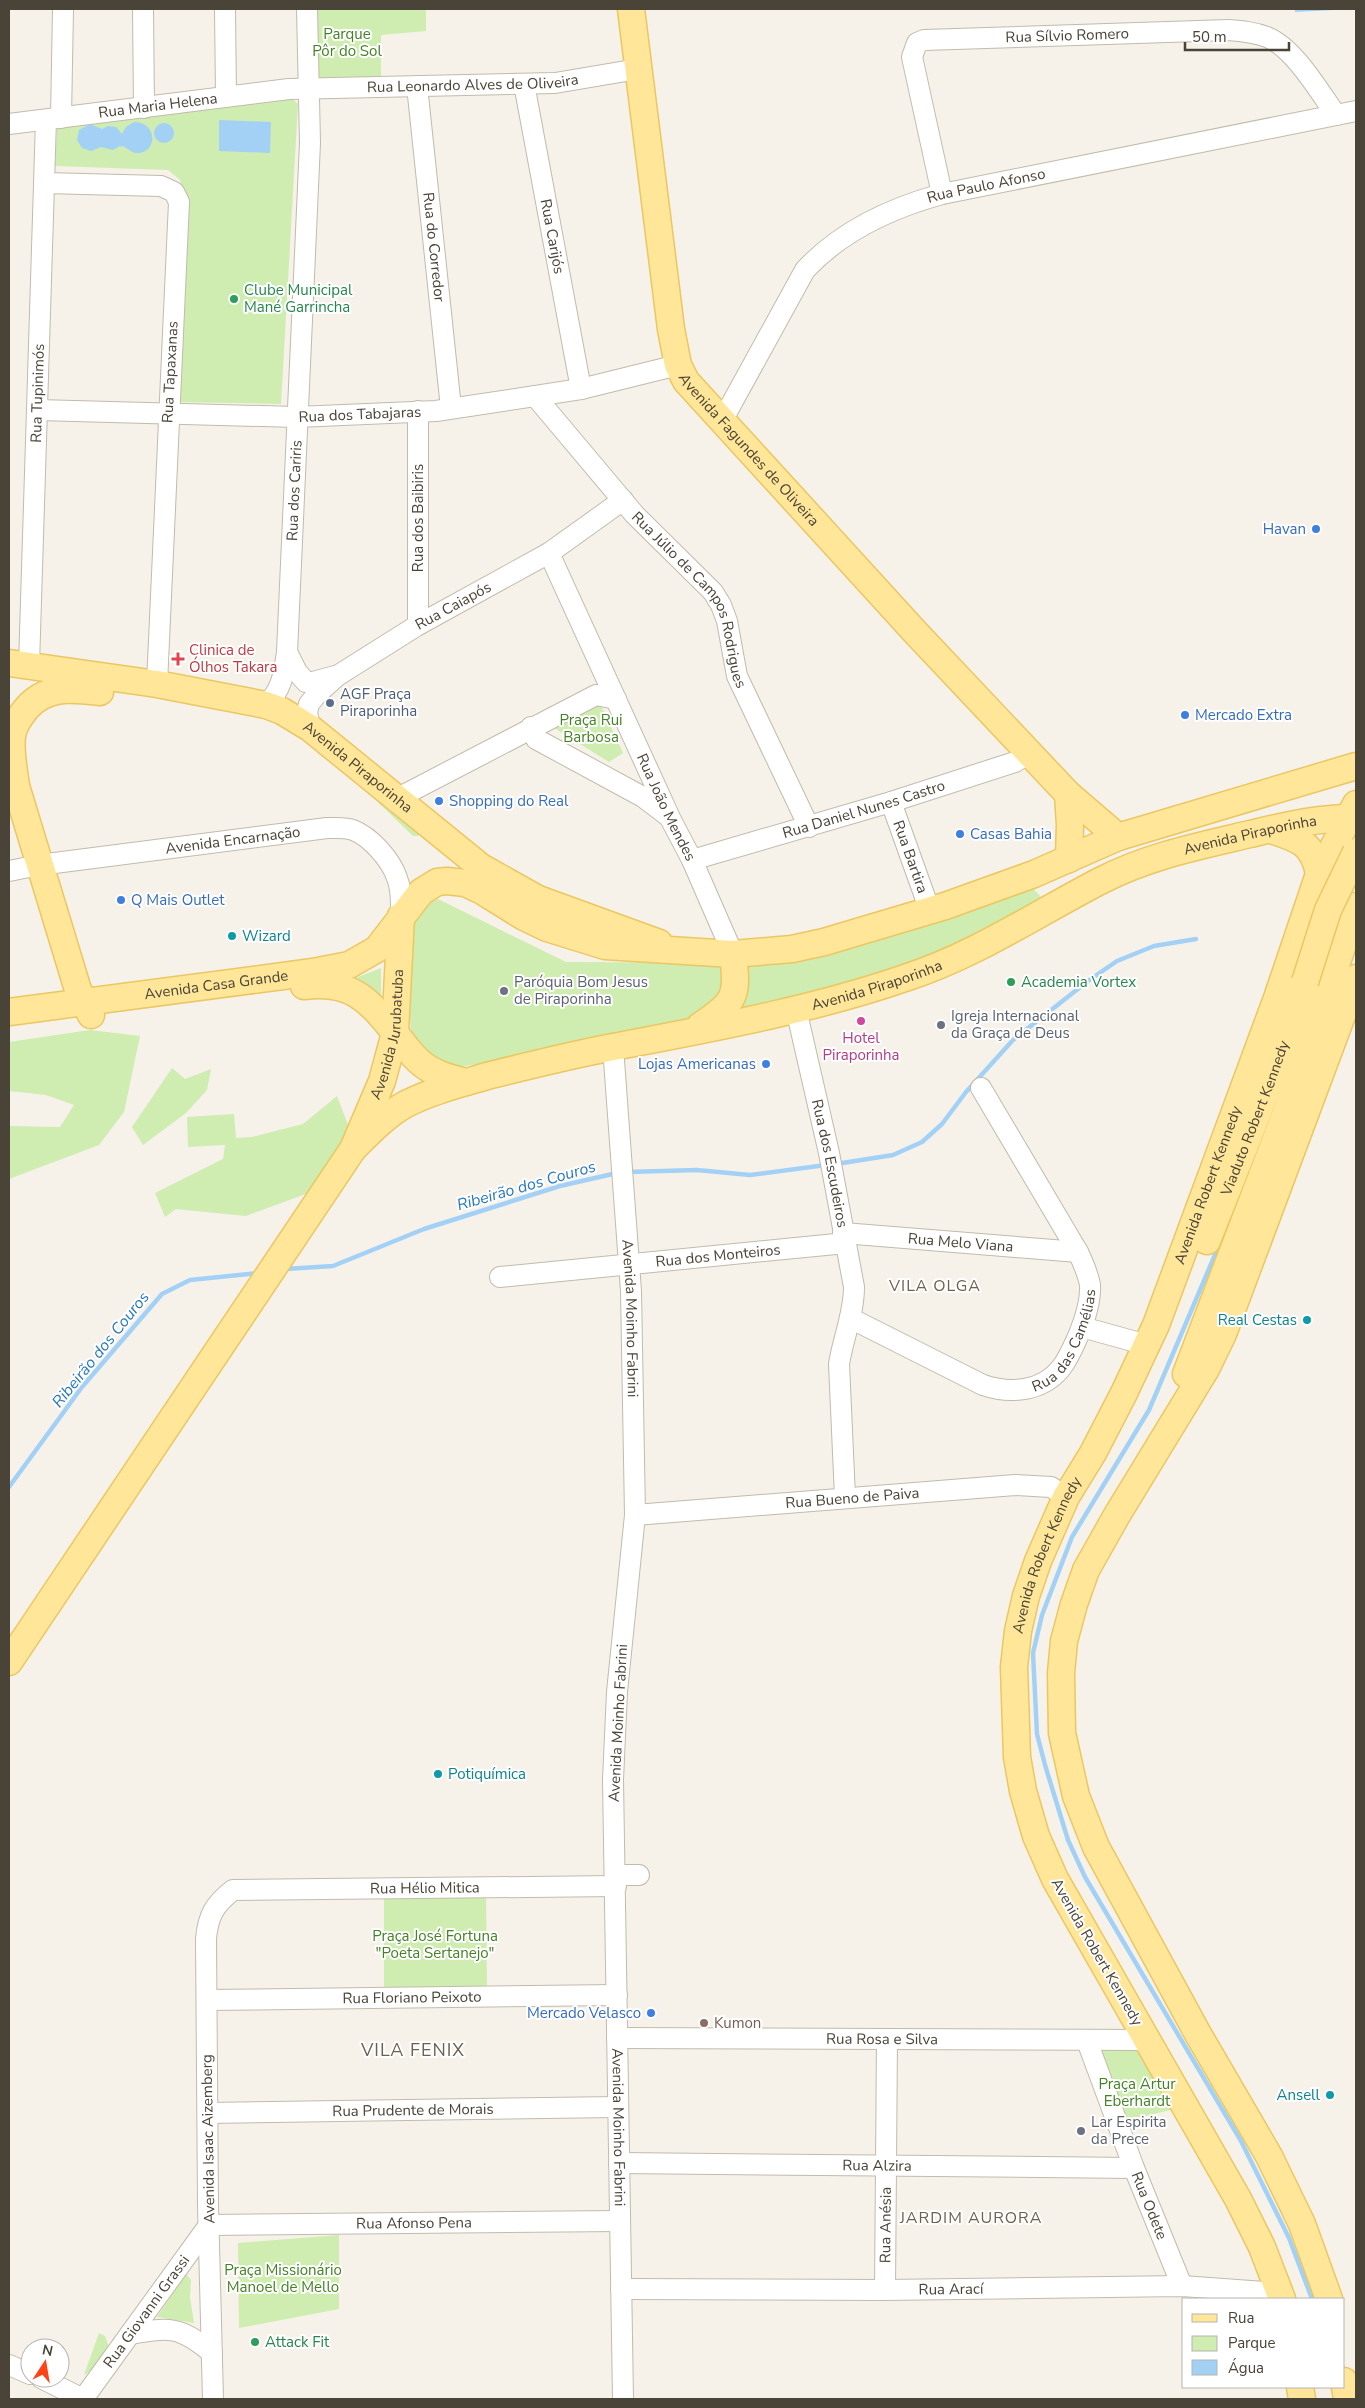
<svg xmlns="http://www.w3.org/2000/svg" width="1365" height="2408" font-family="'Nunito Sans',sans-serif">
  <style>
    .green { fill: #cfecb1 }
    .water { fill: #a3d1f5 }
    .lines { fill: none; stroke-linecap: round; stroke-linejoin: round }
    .stream { stroke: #a3d1f5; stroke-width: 4.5 }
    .minor-casing { stroke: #c2bbab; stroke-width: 22 }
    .major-casing { stroke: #ebc762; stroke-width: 29 }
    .minor { stroke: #fff; stroke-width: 20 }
    .major { stroke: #ffe699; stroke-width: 26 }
    .major-bridge-casing { stroke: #ebc762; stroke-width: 29; stroke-linecap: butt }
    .major-bridge { stroke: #ffe699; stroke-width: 26 }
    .leisure-dot { fill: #2e9e5b; stroke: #fff; stroke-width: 2 }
    .shop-dot { fill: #3f7fe0; stroke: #fff; stroke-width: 2 }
    .health-dot { fill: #e0444e; stroke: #fff; stroke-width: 2 }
    .service-dot { fill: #5c6f8a; stroke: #fff; stroke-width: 2 }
    .culture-dot { fill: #0f9aa8; stroke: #fff; stroke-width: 2 }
    .worship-dot { fill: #6b7280; stroke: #fff; stroke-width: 2 }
    .hotel-dot { fill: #d1479c; stroke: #fff; stroke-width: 2 }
    .education-dot { fill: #8d6e63; stroke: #fff; stroke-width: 2 }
    .labels { text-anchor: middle; stroke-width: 4; stroke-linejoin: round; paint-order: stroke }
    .park-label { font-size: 15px; fill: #458126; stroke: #fff }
    .street-label { font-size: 15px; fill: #4a4337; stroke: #fff }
    .leisure-label { font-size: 15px; fill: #27864d; stroke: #fff; text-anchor: start }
    .shop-label { font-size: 15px; fill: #366cbe; stroke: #fff; text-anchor: start }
    .health-label { font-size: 15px; fill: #be3a42; stroke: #fff; text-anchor: start }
    .service-label { font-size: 15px; fill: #4e5e75; stroke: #fff; text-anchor: start }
    .culture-label { font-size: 15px; fill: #0d838f; stroke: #fff; text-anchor: start }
    .worship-label { font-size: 15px; fill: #5b616d; stroke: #fff; text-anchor: start }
    .hotel-label { font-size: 15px; fill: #b23c85; stroke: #fff }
    .education-label { font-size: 15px; fill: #785e54; stroke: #fff; text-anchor: start }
    .water-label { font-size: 16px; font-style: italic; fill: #2879be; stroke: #fff }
    .neighbourhood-label { font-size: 16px; letter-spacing: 1px; fill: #6e624e; stroke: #fff }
    .quarter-label { font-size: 18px; letter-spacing: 1px; fill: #6e624e; stroke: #fff }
  </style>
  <rect width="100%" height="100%" fill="#f6f2ea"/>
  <!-- green -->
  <g class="green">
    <polygon points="312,9 426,9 426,31 381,35 381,81 314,81"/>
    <polygon points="285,98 294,100 298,104 281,404 177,402 185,196 180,180 168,170 55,166 57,127"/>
    <polygon points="600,703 623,753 609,762 551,726"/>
    <polygon points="357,782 422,831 418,836 413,836"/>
    <polygon points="1029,884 1041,897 1030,916 974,944 816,997 461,1067 447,1067 424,1057 411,1039 408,966 413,920 422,906 438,899 566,962 788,963"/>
    <polygon points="381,968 381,997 353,979"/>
    <polygon points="90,1030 140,1036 124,1112 99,1145 9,1179 9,1126 60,1127 74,1105 46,1095 9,1091 9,1042"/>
    <polygon points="172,1068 185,1079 211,1069 207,1090 186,1113 143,1145 132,1127"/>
    <polygon points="337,1096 352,1135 319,1189 246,1216 176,1209 165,1217 155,1193 223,1159 225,1145 188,1147 187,1117 234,1114 236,1138 252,1137 303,1124"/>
    <polygon points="486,1887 487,1989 384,1998 384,1888"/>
    <polygon points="1128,2045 1139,2051 1174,2109 1122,2122 1096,2047"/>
    <polygon points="339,2235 339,2309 239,2328 238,2243"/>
    <polygon points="186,2274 191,2280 190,2297 194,2323 157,2317"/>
    <polygon points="99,2333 105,2336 110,2350 99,2365 84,2375"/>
  </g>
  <!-- water -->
  <g class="water">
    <polygon points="1295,9 1356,9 1295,12"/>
    <polygon points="219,120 271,122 270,153 219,151"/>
    <path d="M134 122C158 122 158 153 137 153 130 153 127 146 120 146L113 150 101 147 91 151 82 148 77 140 79 130 90 124 102 129 108 126 116 127 122 134 126 127Z"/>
    <circle cx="164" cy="133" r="10"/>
  </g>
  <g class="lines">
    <!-- stream -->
    <g class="stream">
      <polyline points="836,1164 893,1155 922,1142 942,1124 966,1092 1013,1040 1088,981 1117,961 1154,946 1196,939"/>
      <polyline points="627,1172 697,1170 750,1175 826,1165"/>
      <polyline points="1234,1208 1260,1145"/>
      <polyline points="1220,1243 1149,1410 1072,1537 1042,1615 1033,1653 1037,1734 1045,1765 1068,1840 1085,1877 1241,2141 1289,2238 1312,2299"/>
      <polyline points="285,1269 333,1266 424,1229 560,1186 617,1173"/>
      <polyline points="9,1487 82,1387 162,1294 190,1280 258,1273"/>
    </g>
    <defs>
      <g id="minor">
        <polyline points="143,9 144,108"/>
        <polyline points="225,9 226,96"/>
        <path id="s1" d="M524 84 581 389"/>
        <path id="s2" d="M417 86 451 408"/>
        <polyline points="61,118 63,9"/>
        <path id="s3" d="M9 124 289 89 555 83 638 69"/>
        <polyline points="45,183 161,186 174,192 179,202 157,684"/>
        <path id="s4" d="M942 194 912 57 917 43 924 40 1228 30C1241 31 1254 32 1267 37 1294 48 1319 91 1336 115"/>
        <path id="s5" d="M535 396 635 515 713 592 721 605 727 621 737 676 809 827"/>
        <path id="s6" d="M38 410 297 417 436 411 581 389 678 365"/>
        <path id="s7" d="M722 421 805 270C842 230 891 208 942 194L1356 111"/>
        <path id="s8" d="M549 553 671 820 692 860 733 954"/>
        <polyline points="418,625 418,411"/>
        <polyline points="287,652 297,672 306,682 313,682 335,676"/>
        <path id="s9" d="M29 665 46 120"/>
        <path id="s10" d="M266 705C282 690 284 673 287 652L310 143 307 9"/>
        <polyline points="531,727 536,739 643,797 668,816"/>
        <path id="s11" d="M310 728 307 712 309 704 317 694 337 676 418 625 549 553 623 500"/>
        <polyline points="396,799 596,695 616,699"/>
        <path id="s12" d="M891 802 930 911"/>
        <path id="s13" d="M692 860 891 802 1015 762 1031 752"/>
        <path id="s14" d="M9 871 39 865 327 828C335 828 345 827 353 830 371 837 391 860 397 878 402 890 401 903 401 916"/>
        <path id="s15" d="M796 1009 829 1153 854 1287C854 1314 843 1338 839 1364L845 1497"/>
        <path id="s16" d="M613 1047 631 1291 635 1515 617 1692 613 1780 623 2399"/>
        <path id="s17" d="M843 1233 1078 1252"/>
        <path id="s18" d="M500 1277 846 1243"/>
        <path id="s19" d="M850 1318 983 1385C1010 1394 1042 1392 1061 1368 1069 1358 1074 1345 1079 1334 1085 1319 1091 1301 1090 1285 1088 1273 1083 1263 1078 1252L981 1088"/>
        <polyline points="1082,1327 1147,1345"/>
        <path id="s20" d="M635 1515 1015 1485 1051 1487 1066 1497"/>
        <polyline points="615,1875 639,1875"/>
        <path id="s21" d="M207 2000 617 1995"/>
        <path id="s22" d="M617 2038 1148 2040"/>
        <path id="s23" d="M1087 2041 1134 2168 1182 2286"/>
        <path id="s24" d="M208 2113 618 2107"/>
        <path id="s25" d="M619 2163 1134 2168"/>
        <path id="s26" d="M209 2225 620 2221"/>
        <path id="s27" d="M621 2289 885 2290 1182 2286 1280 2293"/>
        <path id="s28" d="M885 2290 887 2040"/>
        <path d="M130 2334C170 2327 180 2326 212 2353"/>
        <polyline points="9,2365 30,2374"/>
        <polyline points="41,2378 83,2399"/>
        <path id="s29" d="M83 2399 209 2225"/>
        <path id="s30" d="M213 2399 208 2205 206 1939C208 1915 215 1904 233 1890L616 1886"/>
      </g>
      <g id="major">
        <path id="s31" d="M631 9 671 329 678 365 686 381 916 633 1068 794 1118 837"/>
        <path id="s32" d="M9 663 157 684 266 705 282 711 310 728 481 867 538 899 659 943"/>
        <polyline points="9,772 16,786 78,990 91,1015"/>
        <path d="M16 786C14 770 10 752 12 736 14 725 19 718 26 709 46 685 72 689 100 692"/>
        <polyline points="1068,794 1070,825 1069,859"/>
        <path d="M1271 830C1298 839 1313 842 1319 874"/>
        <path d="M304 986C351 980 368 999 396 1034 404 1044 411 1055 421 1063 434 1074 450 1078 466 1082"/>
        <path id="s33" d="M9 1012 313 972 349 965 377 949 421 892 437 882 447 881 465 883 482 891 524 917 547 928 605 946 733 954 792 949 824 942 945 906 1034 874 1118 837 1356 766"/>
        <path d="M700 1026C736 1001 738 997 733 954"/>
        <path id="s34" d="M353 1149C369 1133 386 1115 406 1104 432 1091 460 1084 487 1076 527 1066 567 1056 608 1048 707 1029 809 1011 905 978 976 955 1036 914 1102 880 1149 856 1199 846 1250 834 1284 826 1321 817 1356 818"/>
        <path id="s35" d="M1207 1241 1270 1082 1305 982"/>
        <polyline points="1186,1374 1287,1110 1356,906"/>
        <path id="s36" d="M9 1662 353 1149 382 1081 395 1033 401 916"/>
        <path id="s37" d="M1282 2299 1262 2247 1238 2199 1055 1879 1036 1836 1023 1791 1017 1757 1014 1667 1018 1631 1026 1596 1038 1561 1066 1497 1093 1453 1124 1393 1156 1325 1277 998 1319 874 1356 804"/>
        <polyline points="1329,2299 1302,2224 1269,2156 1198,2034 1096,1847 1076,1796 1062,1733 1061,1673 1064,1641 1074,1604 1086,1570 1117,1515 1206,1369 1223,1334 1356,978"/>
        <polyline points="1344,2381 1347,2399"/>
        <polyline points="1300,2387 1302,2399"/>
      </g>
    </defs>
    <!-- minor casing -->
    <use href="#minor" class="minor-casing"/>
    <!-- major casing -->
    <use href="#major" class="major-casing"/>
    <!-- minor -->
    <use href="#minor" class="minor"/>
    <!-- major -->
    <use href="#major" class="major"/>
    <defs>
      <polyline id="major-bridge" points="1305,982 1328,910 1356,852"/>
    </defs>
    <!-- major-bridge casing -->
    <use href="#major-bridge" class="major-bridge-casing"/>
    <!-- major-bridge -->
    <use href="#major-bridge" class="major-bridge"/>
  </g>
  <!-- markers -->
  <g class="leisure-dot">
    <circle cx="234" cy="299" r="5"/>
    <circle cx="1011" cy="982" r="5"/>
    <circle cx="255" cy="2342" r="5"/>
  </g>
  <g class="shop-dot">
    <circle cx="1316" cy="529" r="5"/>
    <circle cx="1185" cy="715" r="5"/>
    <circle cx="439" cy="801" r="5"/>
    <circle cx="960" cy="834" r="5"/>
    <circle cx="121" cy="900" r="5"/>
    <circle cx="766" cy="1064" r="5"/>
    <circle cx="651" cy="2013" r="5"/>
  </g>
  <path class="health-dot" d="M175.5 651.5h5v5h5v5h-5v5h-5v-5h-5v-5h5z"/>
  <circle class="service-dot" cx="330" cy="703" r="5"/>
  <g class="culture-dot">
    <circle cx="232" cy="936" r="5"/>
    <circle cx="1307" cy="1320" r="5"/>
    <circle cx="438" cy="1774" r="5"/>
    <circle cx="1330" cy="2095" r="5"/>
  </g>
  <g class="worship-dot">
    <circle cx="504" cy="991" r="5"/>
    <circle cx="941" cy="1025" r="5"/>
    <circle cx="1081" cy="2131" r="5"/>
  </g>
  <circle class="hotel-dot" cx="861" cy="1021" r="5"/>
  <circle class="education-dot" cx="704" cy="2023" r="5"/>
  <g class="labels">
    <!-- park labels -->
    <g class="park-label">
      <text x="347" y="39">Parque<tspan x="347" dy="17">Pôr do Sol</tspan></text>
      <text x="591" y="725">Praça Rui<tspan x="591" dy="17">Barbosa</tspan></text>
      <text x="435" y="1941">Praça José Fortuna<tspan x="435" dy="17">"Poeta Sertanejo"</tspan></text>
      <text x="1137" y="2089">Praça Artur<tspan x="1137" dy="17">Eberhardt</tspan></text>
      <text x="283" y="2275">Praça Missionário<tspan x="283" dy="17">Manoel de Mello</tspan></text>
    </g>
    <!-- street labels -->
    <g class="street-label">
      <text dy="5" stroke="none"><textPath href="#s4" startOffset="306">Rua Sílvio Romero</textPath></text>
      <text dy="5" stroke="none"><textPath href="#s3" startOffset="466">Rua Leonardo Alves de Oliveira</textPath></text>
      <text dy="5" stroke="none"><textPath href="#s3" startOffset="150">Rua Maria Helena</textPath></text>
      <text dy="5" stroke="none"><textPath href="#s7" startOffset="376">Rua Paulo Afonso</textPath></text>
      <text dy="5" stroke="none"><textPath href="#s1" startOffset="155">Rua Carijós</textPath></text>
      <text dy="5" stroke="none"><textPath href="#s2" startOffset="162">Rua do Corredor</textPath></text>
      <text transform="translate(170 372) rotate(-87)" y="5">Rua Tapaxanas</text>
      <text dy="5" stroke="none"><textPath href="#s9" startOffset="272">Rua Tupinimós</textPath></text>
      <text dy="5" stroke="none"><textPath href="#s6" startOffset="322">Rua dos Tabajaras</textPath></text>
      <text dy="5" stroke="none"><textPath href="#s31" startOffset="470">Avenida Fagundes de Oliveira</textPath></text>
      <text dy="5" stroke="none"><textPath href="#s10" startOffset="220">Rua dos Cariris</textPath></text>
      <text transform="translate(418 518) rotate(-90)" y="5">Rua dos Baibiris</text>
      <text dy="5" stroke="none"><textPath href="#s5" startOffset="260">Rua Júlio de Campos Rodrigues</textPath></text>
      <text dy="5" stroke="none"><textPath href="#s11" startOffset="200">Rua Caiapós</textPath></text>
      <text dy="5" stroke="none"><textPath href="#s32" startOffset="372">Avenida Piraporinha</textPath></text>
      <text dy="5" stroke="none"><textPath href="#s8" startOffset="280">Rua João Mendes</textPath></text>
      <text dy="5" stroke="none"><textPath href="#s13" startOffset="179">Rua Daniel Nunes Castro</textPath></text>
      <text dy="5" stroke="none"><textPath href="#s34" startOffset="961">Avenida Piraporinha</textPath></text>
      <text dy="5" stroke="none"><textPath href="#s14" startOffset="226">Avenida Encarnação</textPath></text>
      <text dy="5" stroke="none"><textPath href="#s12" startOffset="58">Rua Bartira</textPath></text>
      <text dy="5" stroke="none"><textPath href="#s34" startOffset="556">Avenida Piraporinha</textPath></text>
      <text dy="5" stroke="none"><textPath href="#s33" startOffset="209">Avenida Casa Grande</textPath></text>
      <text dy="5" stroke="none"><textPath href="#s36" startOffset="739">Avenida Jurubatuba</textPath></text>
      <text dy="5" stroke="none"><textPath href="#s35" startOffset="132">Viaduto Robert Kennedy</textPath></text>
      <text dy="5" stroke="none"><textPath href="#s15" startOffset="158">Rua dos Escudeiros</textPath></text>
      <text dy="5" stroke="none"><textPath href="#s37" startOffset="1219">Avenida Robert Kennedy</textPath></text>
      <text dy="5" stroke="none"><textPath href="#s17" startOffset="118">Rua Melo Viana</textPath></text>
      <text dy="5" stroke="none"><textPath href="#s18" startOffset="219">Rua dos Monteiros</textPath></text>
      <text dy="5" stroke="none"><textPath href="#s16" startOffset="272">Avenida Moinho Fabrini</textPath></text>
      <text dy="5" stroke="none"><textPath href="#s19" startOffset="259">Rua das Camélias</textPath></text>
      <text dy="5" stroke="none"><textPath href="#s20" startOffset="218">Rua Bueno de Paiva</textPath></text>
      <text dy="5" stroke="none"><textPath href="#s37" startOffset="814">Avenida Robert Kennedy</textPath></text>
      <text transform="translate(618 1723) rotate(-87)" y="5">Avenida Moinho Fabrini</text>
      <text dy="5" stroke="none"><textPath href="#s30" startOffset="710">Rua Hélio Mitica</textPath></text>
      <text transform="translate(1097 1952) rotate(60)" y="5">Avenida Robert Kennedy</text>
      <text dy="5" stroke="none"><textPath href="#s21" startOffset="205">Rua Floriano Peixoto</textPath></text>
      <text dy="5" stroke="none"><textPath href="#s22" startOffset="265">Rua Rosa e Silva</textPath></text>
      <text dy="5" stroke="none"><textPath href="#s24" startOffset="205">Rua Prudente de Morais</textPath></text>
      <text dy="5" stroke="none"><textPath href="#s16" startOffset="1082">Avenida Moinho Fabrini</textPath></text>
      <text transform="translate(208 2139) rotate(-91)" y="5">Avenida Isaac Aizemberg</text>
      <text dy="5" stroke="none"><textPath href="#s25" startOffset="258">Rua Alzira</textPath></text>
      <text dy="5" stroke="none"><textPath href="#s23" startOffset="176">Rua Odete</textPath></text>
      <text dy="5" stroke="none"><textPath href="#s26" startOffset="205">Rua Afonso Pena</textPath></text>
      <text dy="5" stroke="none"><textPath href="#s28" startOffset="65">Rua Anésia</textPath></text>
      <text dy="5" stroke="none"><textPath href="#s27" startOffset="330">Rua Arací</textPath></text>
      <text dy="5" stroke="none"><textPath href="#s29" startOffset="108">Rua Giovanni Grassi</textPath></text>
    </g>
    <!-- leisure labels -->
    <g class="leisure-label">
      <text x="244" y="295">Clube Municipal<tspan x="244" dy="17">Mané Garrincha</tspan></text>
      <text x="1021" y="987">Academia Vortex</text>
      <text x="265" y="2347">Attack Fit</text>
    </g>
    <!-- shop labels -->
    <g class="shop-label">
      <text x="1306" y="534" text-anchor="end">Havan</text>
      <text x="1195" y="720">Mercado Extra</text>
      <text x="449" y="806">Shopping do Real</text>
      <text x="970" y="839">Casas Bahia</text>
      <text x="131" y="905">Q Mais Outlet</text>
      <text x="756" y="1069" text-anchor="end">Lojas Americanas</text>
      <text x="641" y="2018" text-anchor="end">Mercado Velasco</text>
    </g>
    <!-- health labels -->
    <g class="health-label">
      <text x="189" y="655">Clinica de<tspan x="189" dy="17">Ólhos Takara</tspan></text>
    </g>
    <!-- service labels -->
    <g class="service-label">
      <text x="340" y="699">AGF Praça<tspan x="340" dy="17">Piraporinha</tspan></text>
    </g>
    <!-- culture labels -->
    <g class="culture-label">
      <text x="242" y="941">Wizard</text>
      <text x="1297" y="1325" text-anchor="end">Real Cestas</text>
      <text x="448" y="1779">Potiquímica</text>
      <text x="1320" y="2100" text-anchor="end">Ansell</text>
    </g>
    <!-- worship labels -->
    <g class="worship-label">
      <text x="514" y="987">Paróquia Bom Jesus<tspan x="514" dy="17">de Piraporinha</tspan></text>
      <text x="951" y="1021">Igreja Internacional<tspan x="951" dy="17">da Graça de Deus</tspan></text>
      <text x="1091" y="2127">Lar Espirita<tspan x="1091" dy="17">da Prece</tspan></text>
    </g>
    <!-- hotel labels -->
    <g class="hotel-label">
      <text x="861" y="1043">Hotel<tspan x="861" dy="17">Piraporinha</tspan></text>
    </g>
    <!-- education labels -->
    <g class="education-label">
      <text x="714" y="2028">Kumon</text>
    </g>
    <!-- water labels -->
    <g class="water-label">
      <text transform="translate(526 1185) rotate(-16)" y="6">Ribeirão dos Couros</text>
      <text transform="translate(100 1349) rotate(-51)" y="6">Ribeirão dos Couros</text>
    </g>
    <!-- neighbourhood labels -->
    <g class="neighbourhood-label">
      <text x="935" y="1291">VILA OLGA</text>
      <text x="971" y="2223">JARDIM AURORA</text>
    </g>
    <!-- quarter labels -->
    <g class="quarter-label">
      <text x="413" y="2056">VILA FENIX</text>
    </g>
  </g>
  <!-- border -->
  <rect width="1365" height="2408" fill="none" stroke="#4a4337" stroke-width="20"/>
  <!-- legend -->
  <rect x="1182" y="2298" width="162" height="90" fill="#ffffff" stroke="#b7b4af"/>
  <rect x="1192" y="2314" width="25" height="8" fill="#ffe699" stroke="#b7b4af"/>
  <text x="1228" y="2323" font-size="15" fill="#4a4337">Rua</text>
  <rect x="1192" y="2336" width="25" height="15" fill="#cfecb1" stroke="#b7b4af"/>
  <text x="1228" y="2348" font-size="15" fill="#4a4337">Parque</text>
  <rect x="1192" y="2360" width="25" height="15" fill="#a3d1f5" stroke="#b7b4af"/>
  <text x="1228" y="2373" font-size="15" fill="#4a4337">Água</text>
  <!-- north arrow -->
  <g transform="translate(45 2363) rotate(12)"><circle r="24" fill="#ffffff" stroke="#b7b4af"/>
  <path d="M0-4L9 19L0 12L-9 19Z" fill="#ff4317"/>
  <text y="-8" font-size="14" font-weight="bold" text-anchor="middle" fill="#4a4337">N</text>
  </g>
  <!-- scale -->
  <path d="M1185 42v8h104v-8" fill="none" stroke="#4a4337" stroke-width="2.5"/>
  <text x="1192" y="42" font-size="15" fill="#4a4337" stroke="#ffffff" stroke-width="4" paint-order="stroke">50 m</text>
</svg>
